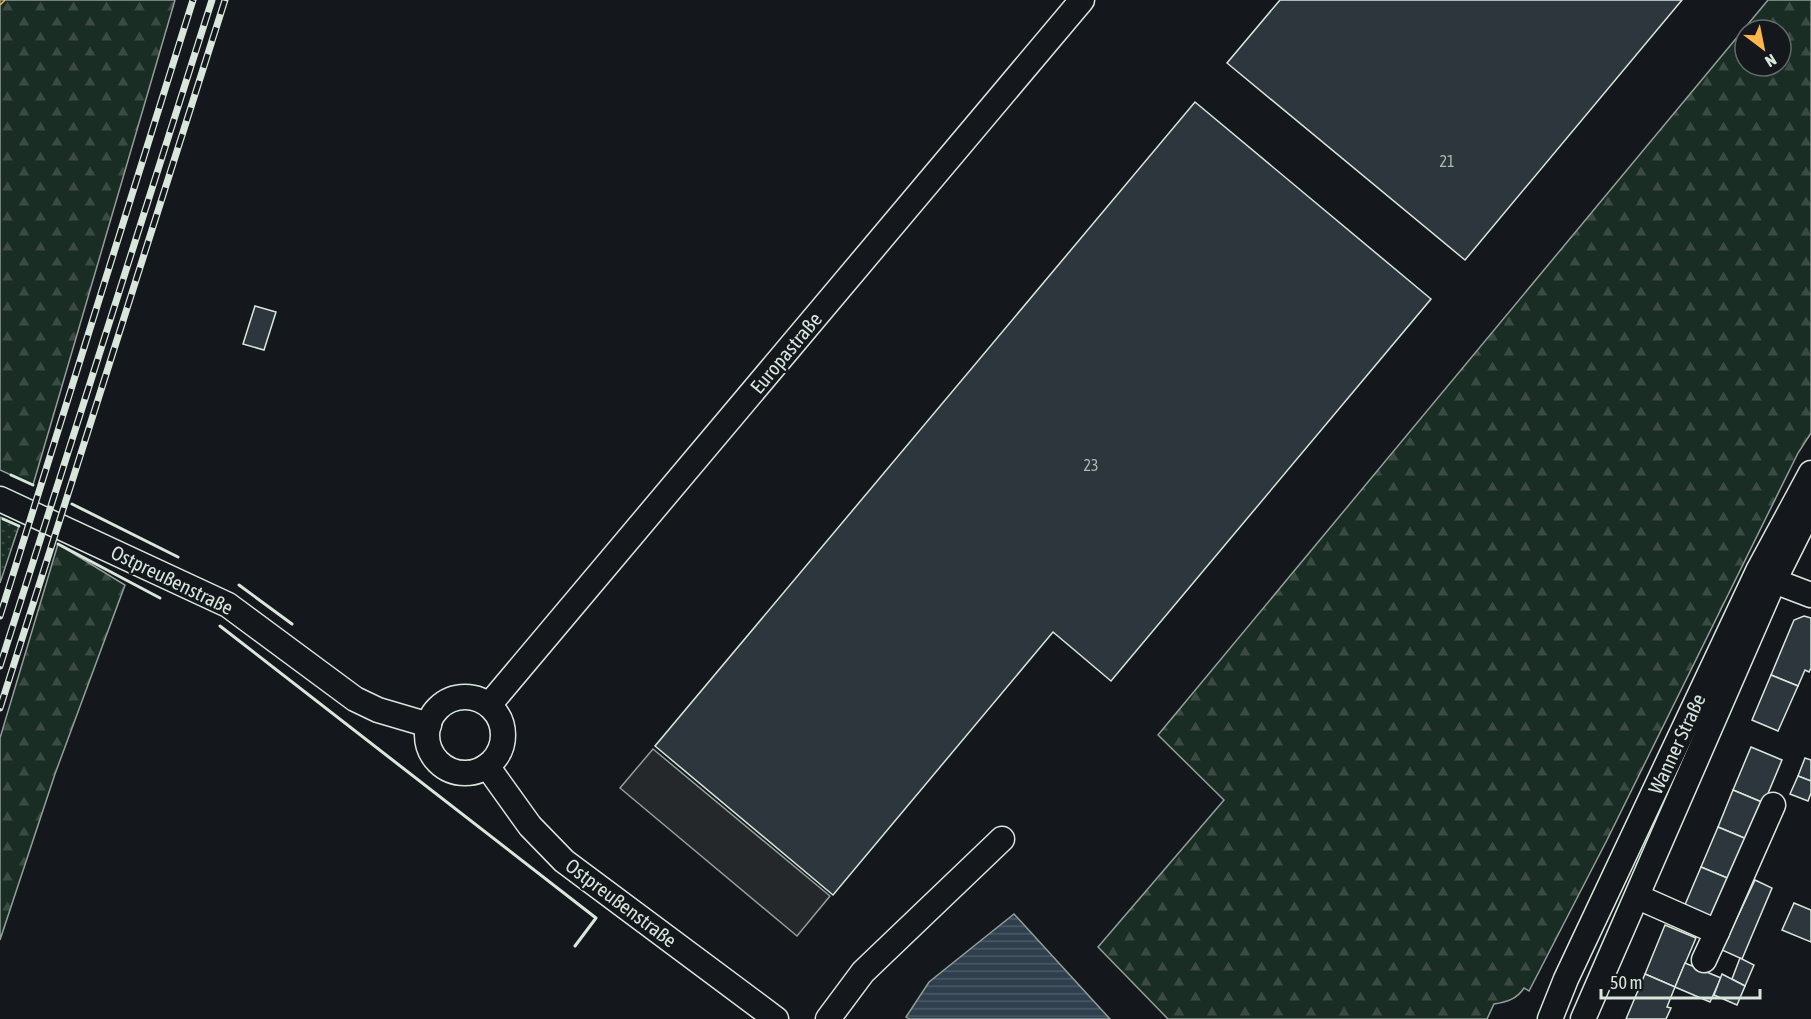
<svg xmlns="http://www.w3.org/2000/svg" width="1811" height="1019" font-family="'Asap Condensed',sans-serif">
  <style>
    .grass { fill: url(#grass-dots); stroke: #939e99; stroke-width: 1.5 }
    .forest { fill: url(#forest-firs); stroke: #939e99; stroke-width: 1.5; fill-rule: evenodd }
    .parking { fill: #24282b; stroke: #939e99; stroke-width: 1.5 }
    .water { fill: url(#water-rules); stroke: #939e99; stroke-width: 1.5 }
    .building { fill: #2c363c; stroke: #d8e6dc; stroke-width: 1.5 }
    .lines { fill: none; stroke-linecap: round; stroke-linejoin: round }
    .minor-casing { stroke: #d8e6dc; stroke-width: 27 }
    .minor { stroke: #14181c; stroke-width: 24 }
    .rail-casing { stroke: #d8e6dc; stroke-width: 7 }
    .rail { stroke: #14181c; stroke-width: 4.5; stroke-dasharray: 14; stroke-linecap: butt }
    .wall { stroke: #d8e6dc; stroke-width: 3 }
    .power { stroke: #ffb74d; stroke-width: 1.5; stroke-dasharray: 21 4.5 3 4.5; stroke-linecap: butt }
    .labels { text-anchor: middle; stroke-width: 4.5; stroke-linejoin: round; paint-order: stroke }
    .number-label { font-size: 16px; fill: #adbab4 }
    .street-label { font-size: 20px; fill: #d8e6dc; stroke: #14181c }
  </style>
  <defs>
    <pattern id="grass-dots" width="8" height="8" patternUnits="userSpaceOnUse" patternTransform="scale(1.5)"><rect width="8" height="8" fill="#1a2d24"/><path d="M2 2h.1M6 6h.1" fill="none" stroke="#3b4b43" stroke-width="1.8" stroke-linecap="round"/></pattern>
    <pattern id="forest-firs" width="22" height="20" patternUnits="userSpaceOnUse" patternTransform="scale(1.5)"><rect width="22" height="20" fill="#1a2d24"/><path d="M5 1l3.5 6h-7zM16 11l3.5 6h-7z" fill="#3b4b43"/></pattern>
    <pattern id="water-rules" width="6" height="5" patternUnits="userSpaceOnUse" patternTransform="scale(1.5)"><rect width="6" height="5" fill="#2f3f4d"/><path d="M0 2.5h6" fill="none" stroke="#4c5b66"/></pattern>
  </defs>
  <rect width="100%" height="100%" fill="#14181c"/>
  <!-- grass -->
  <polygon class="grass" points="0,517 19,526 0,583"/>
  <!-- forest -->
  <g class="forest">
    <polygon points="0,0 175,0 33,485 0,470"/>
    <path d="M1768 0H1811V433L1798 453 1607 840 1529 991 1524 988C1517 999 1507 1002 1494 1004L1487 1019H1168L1098 947 1224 800 1158 735ZM1745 30H1781V66H1745Z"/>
    <polygon points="58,544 125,585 55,774 0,940 0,738"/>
  </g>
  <!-- parking -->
  <polygon class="parking" points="653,749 830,896 797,936 620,788"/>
  <!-- water -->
  <polygon class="water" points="1014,914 1110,1019 909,1019 906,1017 929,982"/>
  <!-- building -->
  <g class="building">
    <polygon points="1280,0 1682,0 1465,260 1227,63"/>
    <polygon points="1195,102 1431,299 1111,681 1053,632 833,895 655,746"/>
    <polygon points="255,306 276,312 264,350 243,344"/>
    <polygon points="1804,616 1811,618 1811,668 1809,672 1805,670 1798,686 1771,675 1794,620"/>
    <polygon points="1771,675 1798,686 1778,731 1752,720"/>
    <polygon points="1751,747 1782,760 1764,803 1733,790"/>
    <polygon points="1805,758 1811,760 1811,781 1798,776"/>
    <polygon points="1798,776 1811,781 1811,793 1808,801 1790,794"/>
    <polygon points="1733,790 1764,803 1749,840 1718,827"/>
    <polygon points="1718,827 1749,840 1732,880 1701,867"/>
    <polygon points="1701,867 1732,880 1715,921 1684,907"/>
    <polygon points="1755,880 1772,888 1742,959 1722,950"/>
    <polygon points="1794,903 1811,910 1811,942 1782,930"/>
    <polygon points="1665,925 1696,938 1675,987 1645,974"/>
    <polygon points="1740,958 1754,965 1745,986 1732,979"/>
    <polygon points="1685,963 1721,978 1710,1002 1675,987"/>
    <polygon points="1645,974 1675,987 1667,1007 1671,1008 1666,1019 1626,1019"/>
    <polygon points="1722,974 1745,986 1737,1005 1714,995"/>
  </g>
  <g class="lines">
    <defs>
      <g id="minor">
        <polyline points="0,499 228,605 355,699 378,710 429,725"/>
        <polyline points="1763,574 1774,581 1811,595"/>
        <circle cx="465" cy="735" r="38"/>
        <polyline points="489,705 1082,0"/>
        <polyline points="487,766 530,826 564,861 776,1019"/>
        <polyline points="1638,897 1717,932 1773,805"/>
        <polyline points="1704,960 1717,932"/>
        <polyline points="828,1019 863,972 1002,839"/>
        <polyline points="1550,1019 1566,979 1758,571 1811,473"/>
        <polyline points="1583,1019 1774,581 1811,507"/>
      </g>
    </defs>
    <!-- minor casing -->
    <use href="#minor" class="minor-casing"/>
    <!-- minor -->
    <use href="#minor" class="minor"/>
    <defs>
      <g id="rail">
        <polyline points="0,616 193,0"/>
        <polyline points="0,666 212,0"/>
        <polyline points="0,708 225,0"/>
      </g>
    </defs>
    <!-- rail casing -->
    <use href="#rail" class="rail-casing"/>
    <!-- rail -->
    <use href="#rail" class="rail"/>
    <!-- wall -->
    <g class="wall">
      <polyline points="11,475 33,485"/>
      <polyline points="72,504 178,557"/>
      <polyline points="3,519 19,526"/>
      <polyline points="58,544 160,598"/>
      <polyline points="239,585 292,624"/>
      <polyline points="220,626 596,918 575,946"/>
    </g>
    <!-- power -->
    <polyline class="power" points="0,5 5,0"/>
  </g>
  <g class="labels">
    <!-- number labels -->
    <g class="number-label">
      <text x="1447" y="167">21</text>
      <text x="1091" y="471">23</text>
    </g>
    <!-- street labels -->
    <g class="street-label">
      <text transform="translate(786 353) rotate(-50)" y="7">Europastraße</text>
      <text transform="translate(172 580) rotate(26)" y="7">Ostpreußenstraße</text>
      <text transform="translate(1677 744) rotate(-65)" y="7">Wanner Straße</text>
      <text transform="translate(621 903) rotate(37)" y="7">Ostpreußenstraße</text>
    </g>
  </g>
  <!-- north arrow -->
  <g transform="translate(1763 48) rotate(148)"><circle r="28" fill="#14181c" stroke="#626a69" stroke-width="1.5"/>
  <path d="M0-4.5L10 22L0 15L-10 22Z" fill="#ffb74d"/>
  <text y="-9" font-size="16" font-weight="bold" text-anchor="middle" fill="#d8e6dc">N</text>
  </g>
  <!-- scale -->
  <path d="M1601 989v9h159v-9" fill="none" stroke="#d8e6dc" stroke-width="3"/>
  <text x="1610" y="989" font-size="18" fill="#d8e6dc" stroke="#14181c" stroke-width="4.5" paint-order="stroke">50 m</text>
</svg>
